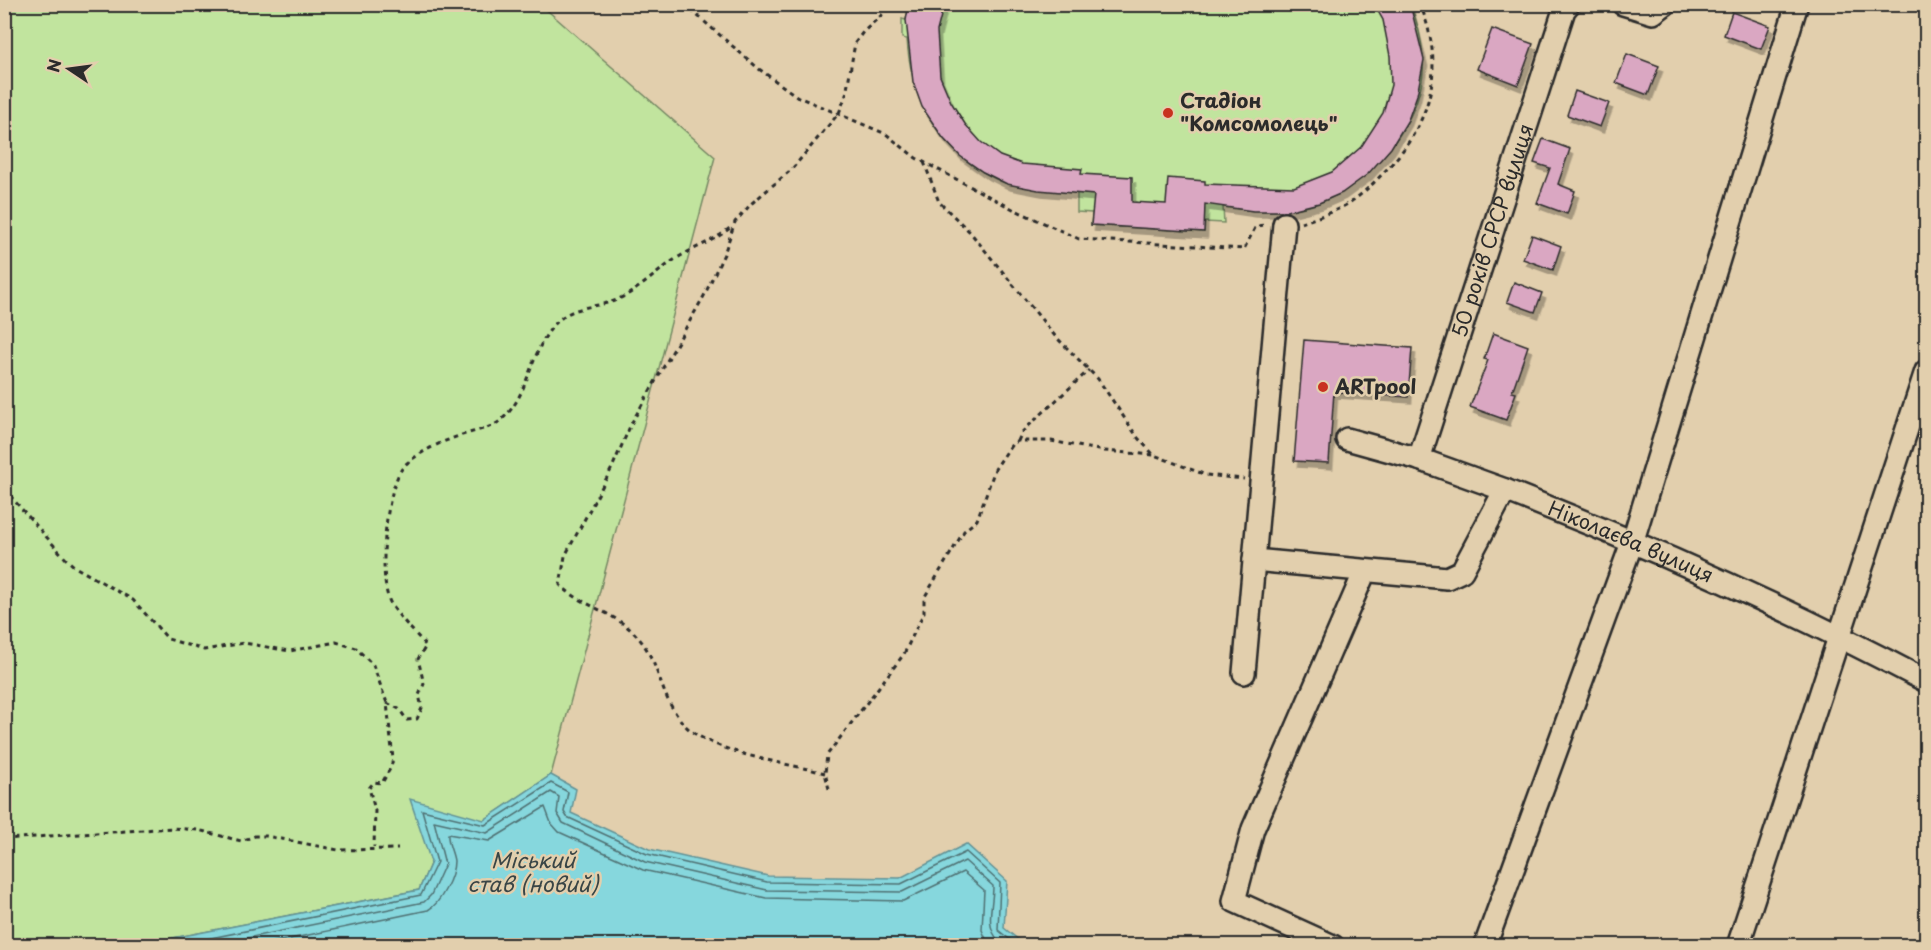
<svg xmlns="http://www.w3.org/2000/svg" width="1931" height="950" font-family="'Playpen Sans',sans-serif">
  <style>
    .green { fill: #c1e49e; stroke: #768864; stroke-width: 1.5 }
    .water { fill: #86d7dd; stroke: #629296; stroke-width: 1.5 }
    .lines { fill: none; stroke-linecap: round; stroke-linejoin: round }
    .shore { stroke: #4f7072; stroke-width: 1.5 }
    .building { fill: #daa7c2; stroke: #2b2b2b; stroke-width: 1.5; filter: url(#shadow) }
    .minor-casing { stroke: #2b2b2b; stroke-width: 26 }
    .path { stroke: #2b2b2b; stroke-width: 3; stroke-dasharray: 4.5 4.5; stroke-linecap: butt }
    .minor { stroke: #e2cfad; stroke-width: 21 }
    .poi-dot { fill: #c8321e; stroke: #e2cfad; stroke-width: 2 }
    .labels { text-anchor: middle; stroke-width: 5; stroke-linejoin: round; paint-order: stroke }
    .poi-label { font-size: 20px; font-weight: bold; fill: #2b2b2b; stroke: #e2cfad; text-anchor: start }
    .street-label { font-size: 20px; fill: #2b2b2b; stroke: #e2cfad }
    .water-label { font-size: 21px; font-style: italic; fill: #394546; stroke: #e2cfad }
  </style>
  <defs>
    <filter id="shadow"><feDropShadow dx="3.5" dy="6" stdDeviation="0" flood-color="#0004"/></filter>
  </defs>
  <rect width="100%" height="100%" fill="#e2cfad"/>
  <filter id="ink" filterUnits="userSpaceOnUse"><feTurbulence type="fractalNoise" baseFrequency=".0167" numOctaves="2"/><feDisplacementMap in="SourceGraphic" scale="12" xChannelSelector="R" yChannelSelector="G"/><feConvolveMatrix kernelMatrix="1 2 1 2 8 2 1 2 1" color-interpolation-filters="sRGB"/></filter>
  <g filter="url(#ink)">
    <!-- green -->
    <g class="green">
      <path d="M1410 4C1417 20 1422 40 1423 58 1428 115 1371 185 1319 203 1288 214 1256 212 1223 207L1224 223 1205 222 1204 232 1091 225 1092 213 1077 212V193C1055 190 1031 189 1009 184 996 181 983 172 972 165 931 135 910 90 907 39L902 38V19L906 20 909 5Z"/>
      <polygon points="5,5 541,5 715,157 551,775 484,820 431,862 419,890 173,938 154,945 5,946"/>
    </g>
    <!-- water -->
    <polygon class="water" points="551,775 576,789 571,813 649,849 768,876 900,878 966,844 1007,881 1004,928 1025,945 154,945 173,938 419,890 431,862 410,799 484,820"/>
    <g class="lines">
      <!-- shore -->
      <g class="shore">
        <polyline points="172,946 421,895 437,862 422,810 485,825 551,783 568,792 564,812 567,817 647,854 767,882 901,884 966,852 1000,883 998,930 1018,946"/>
        <path d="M208 946 424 902 431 895 445 864 434 821 487 833 551 792 559 797 557 813 563 823 645 862 767 890 902 892 965 861 993 886C993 910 982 930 1005 946"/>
        <path d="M256 946 428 910C441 903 454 876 454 861 453 852 447 843 448 834L489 841 545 807 551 823 559 832 643 870 766 898 903 901 963 872 984 890 982 930 989 946"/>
      </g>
    </g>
    <!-- building -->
    <g class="building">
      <polygon points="909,4 944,4 937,31 940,76 951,102 965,124 981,142 1000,156 1022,164 1082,169 1081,174 1132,177 1132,202 1166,204 1168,178 1205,181 1205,184 1294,187 1332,172 1361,147 1383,113 1391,85 1390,56 1383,20 1374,4 1410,4 1424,60 1417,95 1408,120 1391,148 1368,174 1342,193 1319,203 1287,211 1253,211 1205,204 1204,232 1091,225 1094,195 1038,190 1007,184 983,172 960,156 943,138 922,107 913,82 906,20"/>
      <polygon points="1732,12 1770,26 1761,49 1724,35"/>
      <polygon points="1492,29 1533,44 1518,85 1477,69"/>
      <polygon points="1627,54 1659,66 1648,95 1616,83"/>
      <polygon points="1575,91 1609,103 1600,127 1567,115"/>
      <polygon points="1543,139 1570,149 1558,184 1575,191 1567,214 1537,203 1550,168 1534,163"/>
      <polygon points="1532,235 1561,246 1553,270 1523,259"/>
      <polygon points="1514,282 1542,293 1535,312 1507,302"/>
      <polygon points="1493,333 1528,346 1512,392 1516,393 1506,420 1470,407 1488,360 1484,359"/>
      <polygon points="1304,340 1412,348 1408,397 1334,392 1329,463 1294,461"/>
    </g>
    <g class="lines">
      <defs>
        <g id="minor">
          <polyline points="1623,4 1653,13 1665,4"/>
          <polyline points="1347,439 1419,459 1505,490"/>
          <path id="s1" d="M1419 459 1564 10 1569 4"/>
          <path id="s2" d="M1254 560 1447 578 1462 571 1505 490C1649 546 1789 609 1926 681"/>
          <polyline points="1244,673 1284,224"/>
          <polyline points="1333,946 1234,901 1253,829 1365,571"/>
          <polyline points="1485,946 1633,540 1797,4"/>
          <polyline points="1738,946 1926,371"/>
        </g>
      </defs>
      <!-- minor casing -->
      <use href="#minor" class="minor-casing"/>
      <!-- path -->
      <g class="path">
        <polyline points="684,4 759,69 798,97 886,134 916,158 1013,209 1079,239 1244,249 1256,226 1267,225"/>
        <polyline points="924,162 939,202 970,232 1055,336 1098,379 1138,438 1154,455 1206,475 1244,479"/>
        <path d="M1301 223C1315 218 1331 213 1344 206 1360 197 1374 183 1386 170 1432 122 1446 68 1420 4"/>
        <polyline points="1018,441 1022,432 1089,370"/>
        <polyline points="4,489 66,559 75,567 133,600 168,639 204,650 244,643 290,651 336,642 356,648 373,665 387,703 393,759 391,767 382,783 374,782 369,788 375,810 374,847"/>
        <path d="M387 703 399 709 407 720 417 719 422 708 419 695 424 684 418 659 426 646C415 632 400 619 391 604 377 581 385 482 406 464 421 451 443 441 462 435 474 431 490 429 500 421 531 396 529 347 559 320 574 306 596 307 614 301 637 292 654 274 674 260 692 248 716 241 732 226"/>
        <path d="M825 773C785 763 732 756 697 735 685 728 677 716 670 704 658 681 655 655 636 635 615 612 582 606 560 585L565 556 612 468 631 424 704 296 724 254 735 222 752 203 792 169 839 113 846 95 855 43 863 32 894 4"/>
        <polyline points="829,789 825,773 827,755 904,654 924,612 924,598 964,531 977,520 995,469 1012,444 1018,441 1051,441 1104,451 1154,455"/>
        <polyline points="4,839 173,828 198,830 241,841 255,836 266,836 338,850 398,849"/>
      </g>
      <!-- minor -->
      <use href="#minor" class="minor"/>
    </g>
  </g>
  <!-- markers -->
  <g class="poi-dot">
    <circle cx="1168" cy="113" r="6"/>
    <circle cx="1323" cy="387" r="6"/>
  </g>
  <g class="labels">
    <!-- poi labels -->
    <g class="poi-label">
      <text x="1180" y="108">Стадіон<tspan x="1180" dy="23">"Комсомолець"</tspan></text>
      <text x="1335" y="394">ARTpool</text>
    </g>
    <!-- street labels -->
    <g class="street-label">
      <text dy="7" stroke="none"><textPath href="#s1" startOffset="240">50 років СРСР вулиця</textPath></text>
      <text dy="7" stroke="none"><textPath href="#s2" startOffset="438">Ніколаєва вулиця</textPath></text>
    </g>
    <!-- water labels -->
    <g class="water-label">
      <text x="533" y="868">Міський<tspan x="533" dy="24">став (новий)</tspan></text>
    </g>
  </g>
  <!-- margin -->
  <rect width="1931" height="950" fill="none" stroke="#e2cfad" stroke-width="24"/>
  <rect x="12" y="12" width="1907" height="926" fill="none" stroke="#2b2b2b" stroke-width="2" filter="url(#ink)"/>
  <!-- north arrow -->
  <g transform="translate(69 69) rotate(283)" stroke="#e2cfad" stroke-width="4.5" paint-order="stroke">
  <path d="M0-4.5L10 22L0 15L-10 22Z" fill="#2b2b2b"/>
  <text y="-9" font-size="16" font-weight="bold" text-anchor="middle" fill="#2b2b2b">N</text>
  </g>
</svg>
